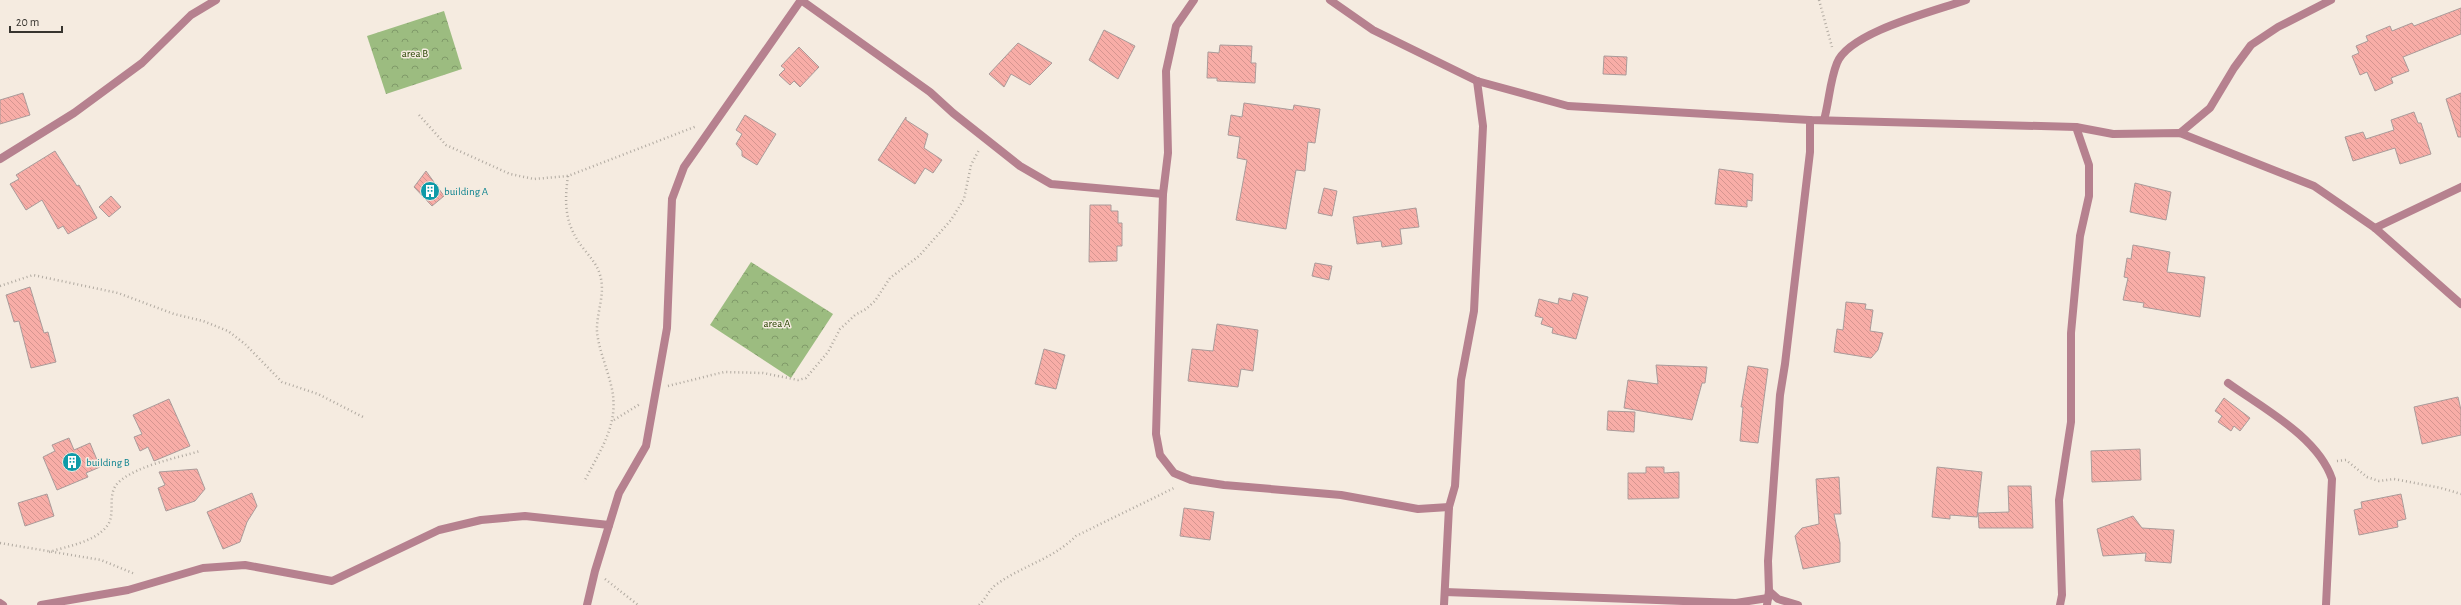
<svg xmlns="http://www.w3.org/2000/svg" width="2461" height="605" font-family="'Alegreya Sans',sans-serif">
  <style>
    .forest { fill: url(#forest-crowns) }
    .building { fill: url(#building-back-hatch); stroke: #aa9b9a }
    .lines { fill: none; stroke-linecap: round; stroke-linejoin: round }
    .path { stroke: #b1aaa1; stroke-width: 2.5; stroke-dasharray: 1 3; stroke-linecap: butt }
    .street { stroke: #b6818f; stroke-width: 8 }
    .labels { text-anchor: middle; stroke-width: 3; stroke-linejoin: round; paint-order: stroke }
    .park-label { font-size: 11px; fill: #274200; stroke: #f5ebe0 }
    .culture-label { font-size: 11px; fill: #0d838f; stroke: #f5ebe0; text-anchor: start }
  </style>
  <defs>
    <pattern id="forest-crowns" width="20" height="18" patternUnits="userSpaceOnUse"><rect width="20" height="18" fill="#9cbc80"/><path d="M2 6a3 3 0 1 1 6 0M12 15a3 3 0 1 1 6 0" fill="none" stroke="#809a69"/></pattern>
    <pattern id="building-back-hatch" width="6" height="6" patternUnits="userSpaceOnUse"><rect width="6" height="6" fill="#f8ada7"/><path d="M-1 5l2 2M0 0l6 6M5-1l2 2" fill="none" stroke="#d59590"/></pattern>
  </defs>
  <rect width="100%" height="100%" fill="#f5ebe0"/>
  <!-- forest -->
  <g class="forest">
    <polygon points="444,11 462,69 386,94 367,36"/>
    <polygon points="751,262 833,314 791,378 710,325"/>
  </g>
  <!-- building -->
  <g class="building">
    <polygon points="2461,8 2461,34 2403,57 2409,71 2391,78 2393,83 2375,91 2367,72 2360,75 2352,56 2359,53 2356,46 2368,41 2366,36 2390,26 2392,31 2412,23 2414,26"/>
    <polygon points="1104,30 1135,46 1118,79 1089,60"/>
    <polygon points="1018,43 1052,63 1030,85 1011,74 1004,87 989,74"/>
    <polygon points="1220,45 1252,46 1251,63 1256,63 1255,83 1217,81 1217,78 1207,78 1208,52 1219,53"/>
    <polygon points="799,47 819,67 800,87 794,81 790,85 779,75 785,69 781,66"/>
    <polygon points="1604,56 1627,57 1626,75 1603,74"/>
    <polygon points="23,93 30,115 0,124 0,100"/>
    <polygon points="2461,93 2461,137 2458,137 2446,99"/>
    <polygon points="1244,103 1293,110 1294,105 1320,109 1315,143 1308,142 1305,171 1296,170 1286,229 1236,220 1247,160 1237,158 1240,137 1228,135 1231,115 1242,117"/>
    <polygon points="2414,112 2418,123 2421,123 2431,154 2400,164 2395,148 2353,161 2345,137 2363,132 2366,139 2394,130 2391,120"/>
    <polygon points="745,115 776,134 757,165 742,156 742,151 736,144 742,134 736,130"/>
    <polygon points="906,117 906,120 928,134 924,148 942,160 933,173 925,168 915,184 878,160"/>
    <polygon points="55,151 77,186 79,185 97,218 68,234 63,226 58,229 42,200 26,210 10,184 19,179 16,175"/>
    <polygon points="1719,169 1753,174 1752,201 1747,200 1747,207 1715,204"/>
    <polygon points="426,171 444,196 432,206 414,187"/>
    <polygon points="2135,183 2171,192 2166,220 2130,212"/>
    <polygon points="1324,188 1337,191 1332,216 1318,213"/>
    <polygon points="111,196 121,207 109,217 99,207"/>
    <polygon points="1090,205 1111,205 1111,211 1118,211 1118,223 1122,223 1122,246 1117,246 1117,261 1089,262"/>
    <polygon points="1416,208 1419,227 1400,229 1402,244 1382,247 1381,241 1357,244 1353,217"/>
    <polygon points="2133,245 2170,252 2167,272 2205,277 2200,317 2143,307 2144,303 2123,300 2128,278 2124,277 2127,258 2131,259"/>
    <polygon points="1315,263 1332,266 1329,280 1312,276"/>
    <polygon points="30,287 44,333 48,332 56,362 31,368 19,321 14,322 6,295"/>
    <polygon points="1573,293 1588,297 1576,339 1552,333 1553,328 1541,324 1543,318 1535,316 1539,299 1558,304 1559,298 1571,301"/>
    <polygon points="1846,302 1866,304 1865,309 1873,310 1870,331 1883,333 1878,350 1871,358 1834,352 1837,329 1843,330"/>
    <polygon points="1217,324 1258,330 1253,371 1241,369 1238,387 1188,381 1192,349 1213,351"/>
    <polygon points="1044,349 1065,355 1056,389 1035,384"/>
    <polygon points="1656,365 1707,367 1705,383 1702,383 1692,420 1624,408 1628,380 1658,384"/>
    <polygon points="1748,366 1768,369 1758,443 1740,441 1743,407 1741,407"/>
    <polygon points="2458,397 2461,410 2461,435 2422,444 2414,407"/>
    <polygon points="2224,398 2250,418 2240,431 2234,426 2231,431 2218,422 2222,416 2215,411"/>
    <polygon points="169,399 190,446 154,461 148,447 140,451 134,437 142,434 133,415"/>
    <polygon points="1608,411 1635,412 1634,432 1607,430"/>
    <polygon points="69,438 74,450 90,443 100,467 86,473 88,477 57,490 43,457 55,451 52,445"/>
    <polygon points="2140,449 2141,480 2092,482 2091,451"/>
    <polygon points="1646,467 1664,467 1664,473 1679,472 1679,498 1628,499 1628,473 1646,473"/>
    <polygon points="1937,467 1982,472 1977,517 1950,515 1950,519 1932,517"/>
    <polygon points="197,469 205,489 195,501 166,511 158,488 165,485 159,472"/>
    <polygon points="1839,477 1841,514 1834,514 1840,543 1840,562 1803,569 1795,536 1802,528 1819,524 1816,479"/>
    <polygon points="2008,486 2031,486 2033,528 1979,528 1978,513 2009,512"/>
    <polygon points="252,493 257,506 247,522 240,542 223,549 207,512"/>
    <polygon points="47,494 54,516 25,526 18,503"/>
    <polygon points="2401,494 2406,519 2397,521 2398,527 2359,535 2354,510 2362,508 2361,502"/>
    <polygon points="1184,508 1214,512 1210,540 1180,536"/>
    <polygon points="2133,516 2142,528 2174,530 2171,563 2145,561 2146,553 2103,556 2097,529"/>
  </g>
  <g class="lines">
    <!-- path -->
    <g class="path">
      <polyline points="1819,0 1832,47"/>
      <polyline points="419,115 446,145 510,174 534,179 568,176 697,126"/>
      <path d="M568 176C564 204 565 225 583 248 590 257 597 264 600 275 606 294 596 313 597 332 599 350 607 368 611 385 621 423 600 450 584 482"/>
      <polyline points="0,286 33,275 118,293 174,314 203,321 228,331 245,344 282,382 318,394 363,417"/>
      <polyline points="668,386 724,372 763,373 798,380 806,378 828,352 840,329 855,315 866,309 875,301 890,278 919,256 951,220 964,199 971,165 979,150"/>
      <polyline points="614,420 640,404"/>
      <polyline points="2337,461 2346,460 2367,477 2379,481 2394,479 2441,488 2461,494"/>
      <polyline points="0,543 101,560 135,574"/>
      <path d="M49 552C68 546 95 542 107 526 117 513 105 493 120 481 139 465 177 458 200 451"/>
      <polyline points="605,579 638,605"/>
      <path d="M979 605C986 599 989 589 997 584 1022 566 1053 559 1076 536L1176 487"/>
    </g>
    <!-- street -->
    <g class="street">
      <polyline points="1194,0 1176,26 1166,71 1168,153 1163,194 1156,434 1160,455 1174,473 1191,480 1224,485 1341,495 1418,509 1449,507"/>
      <polyline points="1330,0 1373,30 1477,81 1568,106 1810,120 2076,127 2113,134 2180,133 2314,186 2375,228 2461,304"/>
      <path d="M1824 120C1829 102 1830 80 1837 63 1849 32 1935 11 1966 0"/>
      <polyline points="2180,133 2210,108 2234,68 2251,45 2278,27 2331,0"/>
      <polyline points="0,159 74,113 142,63 191,15 216,0"/>
      <polyline points="2375,228 2461,187"/>
      <path d="M2228 383C2264 409 2318 437 2332 479L2326 605"/>
      <polyline points="1769,591 1778,599 1798,605"/>
      <polyline points="1445,592 1736,603 1768,598"/>
      <polyline points="0,603 3,605"/>
      <polyline points="41,605 128,590 203,568 245,565 332,581 439,530 481,520 525,516 609,525"/>
      <polyline points="587,605 595,571 619,493 646,446 667,328 672,199 684,167 801,0 930,92 953,113 1020,166 1051,184 1163,194"/>
      <polyline points="1444,605 1449,507 1455,486 1461,380 1474,311 1483,126 1477,81"/>
      <polyline points="1767,605 1769,591 1768,561 1780,395 1785,364 1810,152 1810,120"/>
      <polyline points="2060,605 2062,595 2059,500 2071,422 2071,333 2080,236 2089,196 2089,165 2076,127"/>
    </g>
  </g>
  <!-- icons -->
  <defs>
    <symbol id="building-disc" viewBox="-11 -11 22 22"><circle r="9.5" fill="#0f9aa8" stroke="#f5ebe0"/><path d="M-4-6H4V6H1V3H-1V6H-4ZM-2.5-4.3h1.7v1.8h-1.7ZM.8-4.3h1.7v1.8H.8ZM-2.5-1h1.7V.8h-1.7ZM.8-1h1.7V.8H.8Z" fill="#fff"/></symbol>
  </defs>
  <g fill-rule="evenodd">
    <use href="#building-disc" x="419" y="180" width="22" height="22"/>
    <use href="#building-disc" x="61" y="451" width="22" height="22"/>
  </g>
  <g class="labels">
    <!-- park labels -->
    <g class="park-label">
      <text x="415" y="57">area B</text>
      <text x="777" y="327">area A</text>
    </g>
    <!-- culture labels -->
    <g class="culture-label">
      <text x="444" y="195">building A</text>
      <text x="86" y="466">building B</text>
    </g>
  </g>
  <!-- scale -->
  <path d="M10 26v6h52v-6" fill="none" stroke="#37342f" stroke-width="2"/>
  <text x="16" y="26" font-size="12" fill="#37342f" stroke="#f5ebe0" stroke-width="3" paint-order="stroke">20 m</text>
</svg>
